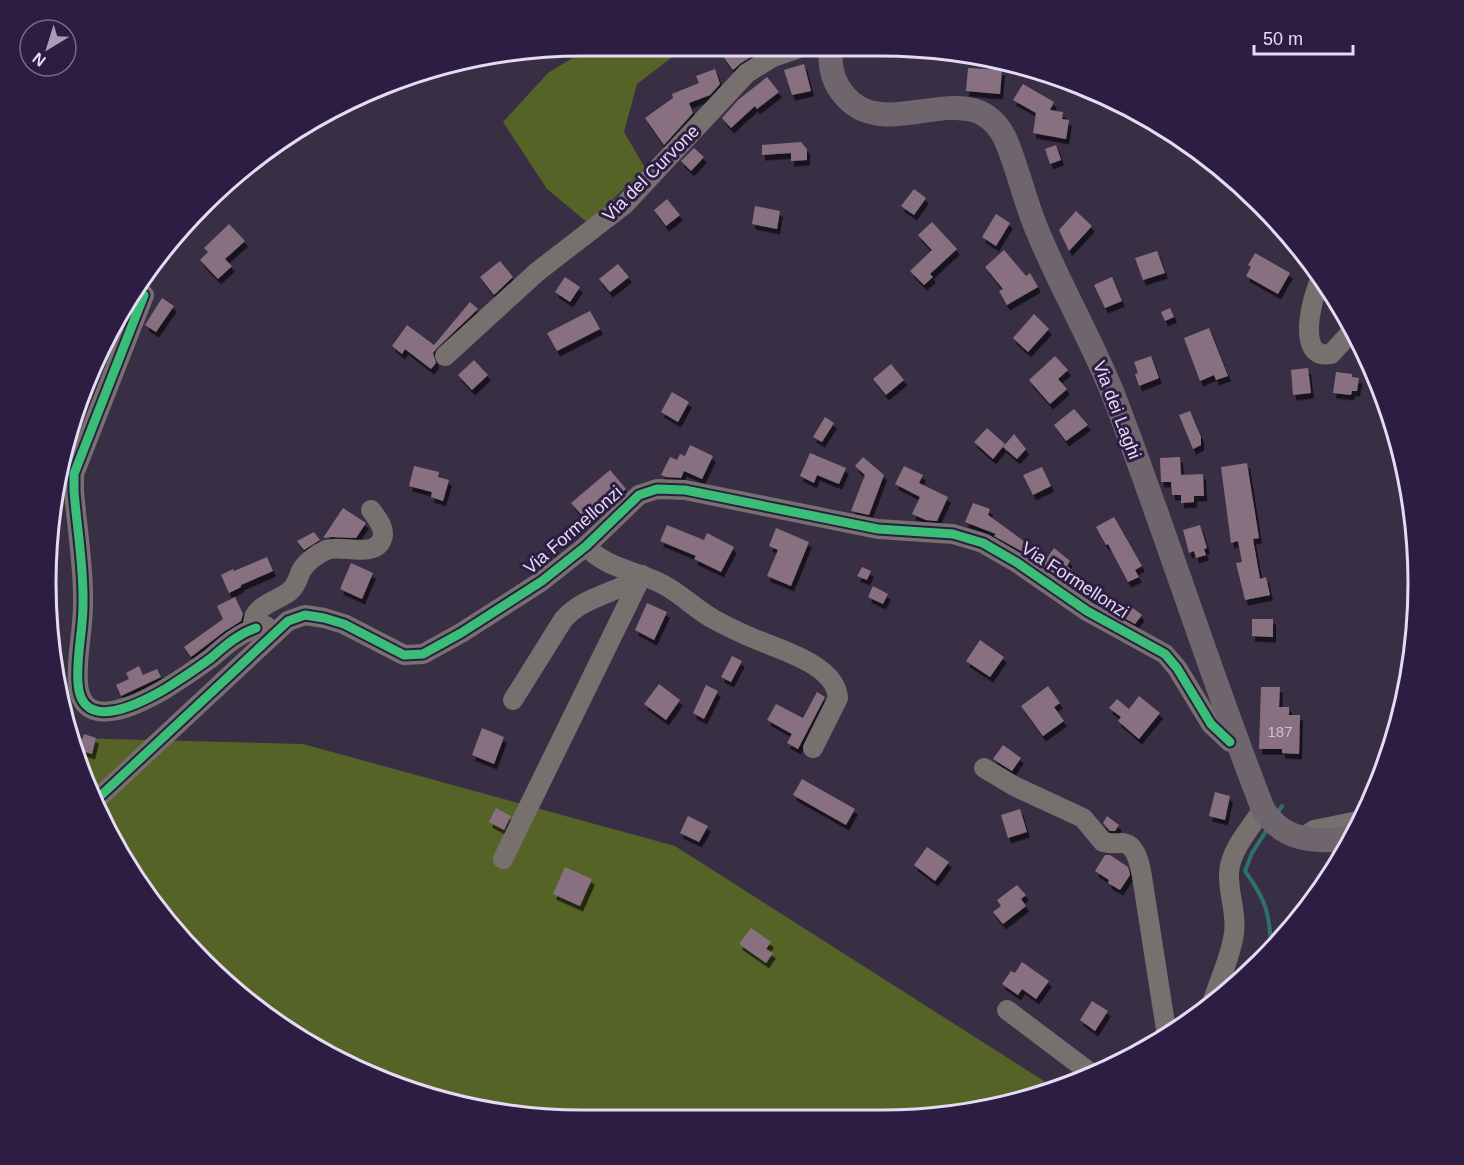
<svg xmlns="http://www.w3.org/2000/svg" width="1464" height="1165" font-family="Arial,sans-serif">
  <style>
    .forest { fill: #556426 }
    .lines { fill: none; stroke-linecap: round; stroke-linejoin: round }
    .stream { stroke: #2d726a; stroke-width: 4 }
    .building { fill: #887080; filter: url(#shadow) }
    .minor { stroke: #76706f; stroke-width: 20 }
    .major { stroke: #6f666d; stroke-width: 24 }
    .cycleway-casing { stroke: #2d1d42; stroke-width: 13 }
    .cycleway { stroke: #3abd76; stroke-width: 9 }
    .labels { text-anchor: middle; stroke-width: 6; stroke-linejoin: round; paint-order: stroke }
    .number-label { font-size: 15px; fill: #cdc1d7 }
    .street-label { font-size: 18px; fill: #e4dcf4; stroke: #2d1d42 }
    .rim { fill: none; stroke: #e4dcf4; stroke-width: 3 }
  </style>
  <defs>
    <filter id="shadow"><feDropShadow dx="3" dy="5.5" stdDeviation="0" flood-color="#0009"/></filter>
  </defs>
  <rect width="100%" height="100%" fill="#382f45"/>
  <!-- forest -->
  <g class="forest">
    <polygon points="594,45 688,45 637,84 624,132 645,168 588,223 547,189 503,122 548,73"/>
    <polygon points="70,738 303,744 675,846 1058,1090 917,1119 582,1120 478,1110 377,1079 256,1009 178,937 117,851"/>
  </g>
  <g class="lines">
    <!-- stream -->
    <g class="stream">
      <polyline points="1277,814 1282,806"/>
      <path d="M1268 828 1252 853 1245 871C1266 900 1270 914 1271 949"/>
    </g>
  </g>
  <!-- building -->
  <g class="building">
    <polygon points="736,46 769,46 741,63 733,70 722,55"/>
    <polygon points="804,64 811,91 792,95 784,70"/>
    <polygon points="968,68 1002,70 1000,94 966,91"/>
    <polygon points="715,69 720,84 710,95 689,103 693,113 664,145 645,118 673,98 672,94 699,83 696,76"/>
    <polygon points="767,77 779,92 757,109 755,106 731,128 722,118 738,100"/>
    <polygon points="1023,84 1054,102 1050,110 1063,112 1062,119 1069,120 1066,139 1033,133 1036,113 1013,100"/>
    <polygon points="801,142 807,149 807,160 791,161 791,153 762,155 762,145"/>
    <polygon points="1056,145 1061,160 1050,164 1045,149"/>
    <polygon points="694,148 704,157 691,171 681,161"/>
    <polygon points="914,189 926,198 914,215 901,206"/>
    <polygon points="667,199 680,215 666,226 654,210"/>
    <polygon points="755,206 780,211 777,229 752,224"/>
    <polygon points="1076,211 1092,226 1069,251 1059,230"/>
    <polygon points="996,214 1010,223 996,246 982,237"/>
    <polygon points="932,222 957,249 930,274 933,277 924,285 910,271 932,250 918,235"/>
    <polygon points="229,224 245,241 225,259 232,266 218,279 200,260 208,252 204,248"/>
    <polygon points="1004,250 1026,276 1030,273 1038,287 1007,305 999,291 1003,289 985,267"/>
    <polygon points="1157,251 1165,273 1143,280 1135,258"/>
    <polygon points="1255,253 1290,273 1278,294 1246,276 1251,267 1248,265"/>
    <polygon points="500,261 513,277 494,295 480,277"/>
    <polygon points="618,264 629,277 610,292 599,279"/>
    <polygon points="565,277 580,287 570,302 555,292"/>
    <polygon points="1112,277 1122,301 1105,308 1094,285"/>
    <polygon points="162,298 174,306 156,332 145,325"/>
    <polygon points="470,302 478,309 437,348 433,353 436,363 431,369 405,349 402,354 392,346 407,325 434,345"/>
    <polygon points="1170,308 1174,317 1165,321 1161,312"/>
    <polygon points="590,311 600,329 557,351 547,333"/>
    <polygon points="1034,314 1049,329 1028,352 1013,338"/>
    <polygon points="1209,328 1228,376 1216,380 1214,375 1200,381 1184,338"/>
    <polygon points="1055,356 1068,370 1058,379 1067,389 1050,404 1029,380"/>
    <polygon points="1151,356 1159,378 1139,386 1135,374 1138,373 1134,362"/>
    <polygon points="474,360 488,375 472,390 458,375"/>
    <polygon points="891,364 904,380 886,395 873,379"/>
    <polygon points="1308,368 1311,393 1293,395 1291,370"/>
    <polygon points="1336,372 1352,374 1352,377 1359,378 1357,391 1352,391 1351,395 1333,393"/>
    <polygon points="672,392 689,402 678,422 661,412"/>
    <polygon points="1074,409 1088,425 1066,441 1054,425"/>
    <polygon points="1190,411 1201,437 1201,445 1193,449 1179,415"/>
    <polygon points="825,417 834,423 822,442 813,437"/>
    <polygon points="987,428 1005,444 993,459 974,442"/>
    <polygon points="1014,434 1026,449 1017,459 1003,447"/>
    <polygon points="690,445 713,456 702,479 684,471 681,478 666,477 661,475 670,457 677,460 680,454 685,456"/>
    <polygon points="810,453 846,468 839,484 817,475 814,483 800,476"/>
    <polygon points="863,457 884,475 869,515 851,511 865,475 855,466"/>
    <polygon points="1180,457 1181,475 1203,474 1204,496 1194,496 1194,502 1181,503 1181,495 1172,495 1171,482 1161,482 1160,458"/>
    <polygon points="1247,463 1259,538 1253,539 1260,579 1266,577 1270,595 1245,600 1236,563 1242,562 1238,541 1231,543 1221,467"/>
    <polygon points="414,466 439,472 438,477 449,480 443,501 431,497 432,492 409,486"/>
    <polygon points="904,466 923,475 919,483 948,497 937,521 926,520 912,514 920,497 895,484"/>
    <polygon points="1042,467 1051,486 1033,495 1023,475"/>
    <polygon points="610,470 626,489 587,521 571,503"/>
    <polygon points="973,503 990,509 988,515 1047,558 1054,548 1070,561 1067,566 1125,612 1130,606 1142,615 1135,624 1093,601 1023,552 994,536 996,534 965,522"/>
    <polygon points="343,508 366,523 356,538 332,537 323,538"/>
    <polygon points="1114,517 1142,566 1135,570 1139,577 1128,582 1108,544 1106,545 1096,527"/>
    <polygon points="667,525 704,540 707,533 734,547 721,572 694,559 696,556 660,541"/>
    <polygon points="1200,525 1207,548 1204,549 1206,555 1196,558 1194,551 1189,553 1183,530"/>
    <polygon points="776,528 809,542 791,586 767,576 778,550 769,546"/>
    <polygon points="314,532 320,540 304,550 297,541"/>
    <polygon points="267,557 273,571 241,585 241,587 229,593 221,575 233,569 234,571"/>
    <polygon points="351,563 373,573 362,599 340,589"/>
    <polygon points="862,567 871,571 867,580 857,576"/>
    <polygon points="873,586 888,594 883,604 868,597"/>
    <polygon points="235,597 243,614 241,621 225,631 191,657 184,647 223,619 217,606"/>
    <polygon points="647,603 667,612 654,640 635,630"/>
    <polygon points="1252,619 1273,619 1273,637 1252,636"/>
    <polygon points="980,640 1004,657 990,677 966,661"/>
    <polygon points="732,656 742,661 731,682 721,677"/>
    <polygon points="139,666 143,675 157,669 161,677 121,696 116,685 129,679 126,673"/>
    <polygon points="659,684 680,700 666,720 644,704"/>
    <polygon points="706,685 718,691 704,719 693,713"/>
    <polygon points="1048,686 1060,703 1054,707 1064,721 1043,736 1021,706"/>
    <polygon points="1261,687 1280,687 1279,707 1289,707 1289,715 1300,715 1299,754 1282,753 1282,749 1259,749"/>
    <polygon points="817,692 825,697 798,749 787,743 792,734 767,720 776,704 803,718"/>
    <polygon points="1139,696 1160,713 1139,739 1118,721 1121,717 1109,708 1117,699 1129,709"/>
    <polygon points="482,728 504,737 494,764 472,755"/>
    <polygon points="84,734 96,738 92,754 79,750"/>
    <polygon points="1003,745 1021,758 1012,771 993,759"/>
    <polygon points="802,779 855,809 846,825 793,795"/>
    <polygon points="1215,792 1230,796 1225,820 1209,816"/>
    <polygon points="496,808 511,816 504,830 489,822"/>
    <polygon points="1020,809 1027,832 1008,838 1001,815"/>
    <polygon points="688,816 708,826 699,842 680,833"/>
    <polygon points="1107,816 1119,825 1115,831 1110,831 1103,823"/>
    <polygon points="927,847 949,862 935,881 914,865"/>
    <polygon points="1105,855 1110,855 1128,867 1130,875 1120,890 1108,883 1109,880 1095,871"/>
    <polygon points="565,867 592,879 580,906 553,894"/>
    <polygon points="1017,885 1026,895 1021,899 1026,906 1003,924 993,912 1001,906 997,900"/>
    <polygon points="751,928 771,942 766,949 773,953 766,963 739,944"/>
    <polygon points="1022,962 1049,981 1036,999 1022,989 1018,995 1002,984 1011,971 1015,973"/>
    <polygon points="1092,1001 1108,1011 1095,1031 1080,1020"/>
  </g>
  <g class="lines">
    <!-- minor -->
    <g class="minor">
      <path d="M1320 281C1312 297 1295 361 1331 354L1354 329"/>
      <path d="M144 295 74 474V491C77 529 84 567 83 605 83 631 76 657 78 683 81 735 141 703 165 689 181 679 196 669 211 658 225 646 238 634 256 628"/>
      <polyline points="445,356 537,272 625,204 747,73 773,57 805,46"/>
      <path d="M586 546C605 568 637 571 662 584 682 594 696 610 715 620 730 628 749 637 765 643 787 652 836 667 838 698L813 748"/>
      <path d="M266 626 256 628 253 623C254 605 278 601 290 591 297 585 298 578 301 571 306 562 317 554 326 550 341 544 375 559 382 539 386 529 377 518 371 510"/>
      <path d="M513 700 563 620C584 595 618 594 642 575"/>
      <path d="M984 768 1014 786 1083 818 1103 842C1110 844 1115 843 1122 843 1138 844 1141 870 1143 883L1167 1036"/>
      <polyline points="96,800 288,621 305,615 324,618 344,624 404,655 423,654 461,633 542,581 586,546 639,495 657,489 685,490 878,529 953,534 983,543 1016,562 1087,611 1165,654 1177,668 1211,724 1230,742"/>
      <polyline points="1301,839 1314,830 1363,820"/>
      <polyline points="503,859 642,575"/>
      <path d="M1212 1004C1219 980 1231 957 1234 933 1237 912 1228 894 1229 873 1230 850 1251 827 1263 809"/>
      <polyline points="1007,1010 1092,1074"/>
    </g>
    <!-- major -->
    <path class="major" d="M831 46C829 64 832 81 844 95 889 150 978 62 1009 148 1019 174 1025 200 1035 225 1059 285 1092 340 1115 399 1167 535 1210 674 1263 809 1283 842 1318 844 1353 837"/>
    <defs>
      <g id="cycleway">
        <path d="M144 295 74 474V491C77 529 84 567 83 605 83 631 76 657 78 683 81 735 141 703 165 689 181 679 196 669 211 658 225 646 238 634 256 628"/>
        <polyline points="96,800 288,621 305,615 324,618 344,624 404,655 423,654 461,633 542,581 586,546 639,495 657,489 685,490 878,529 953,534 983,543 1016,562 1087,611 1165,654 1177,668 1211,724 1230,742"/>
      </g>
    </defs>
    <!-- cycleway casing -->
    <use href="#cycleway" class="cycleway-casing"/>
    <!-- cycleway -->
    <use href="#cycleway" class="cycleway"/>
  </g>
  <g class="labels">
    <!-- number labels -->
    <g class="number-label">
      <text x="1280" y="737">187</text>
    </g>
    <!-- street labels -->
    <g class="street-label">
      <text transform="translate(651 173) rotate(-45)" y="6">Via del Curvone</text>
      <text transform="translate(1117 410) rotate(69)" y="6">Via dei Laghi</text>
      <text transform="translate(573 530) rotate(-41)" y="6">Via Formellonzi</text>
      <text transform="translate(1075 580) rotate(33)" y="6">Via Formellonzi</text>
    </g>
  </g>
  <!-- crop -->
  <path d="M0 0H1464V1165H0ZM583 56H881A527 527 0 0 1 1408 583V583A527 527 0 0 1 881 1110H583A527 527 0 0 1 56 583V583A527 527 0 0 1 583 56Z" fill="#2d1d42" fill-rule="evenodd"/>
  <path class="rim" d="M583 56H881A527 527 0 0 1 1408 583V583A527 527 0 0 1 881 1110H583A527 527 0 0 1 56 583V583A527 527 0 0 1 583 56Z"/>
  <!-- north arrow -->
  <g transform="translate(48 48) rotate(218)"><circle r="28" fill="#2d1d42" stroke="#766989" stroke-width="1.5"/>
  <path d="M0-4.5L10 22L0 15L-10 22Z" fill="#a89fb7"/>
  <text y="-9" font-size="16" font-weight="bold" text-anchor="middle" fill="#e4dcf4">N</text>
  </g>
  <!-- scale -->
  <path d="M1254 45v9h99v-9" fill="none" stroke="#e4dcf4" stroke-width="3"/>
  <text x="1263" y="45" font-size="18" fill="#e4dcf4" stroke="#2d1d42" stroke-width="4.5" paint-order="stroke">50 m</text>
</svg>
